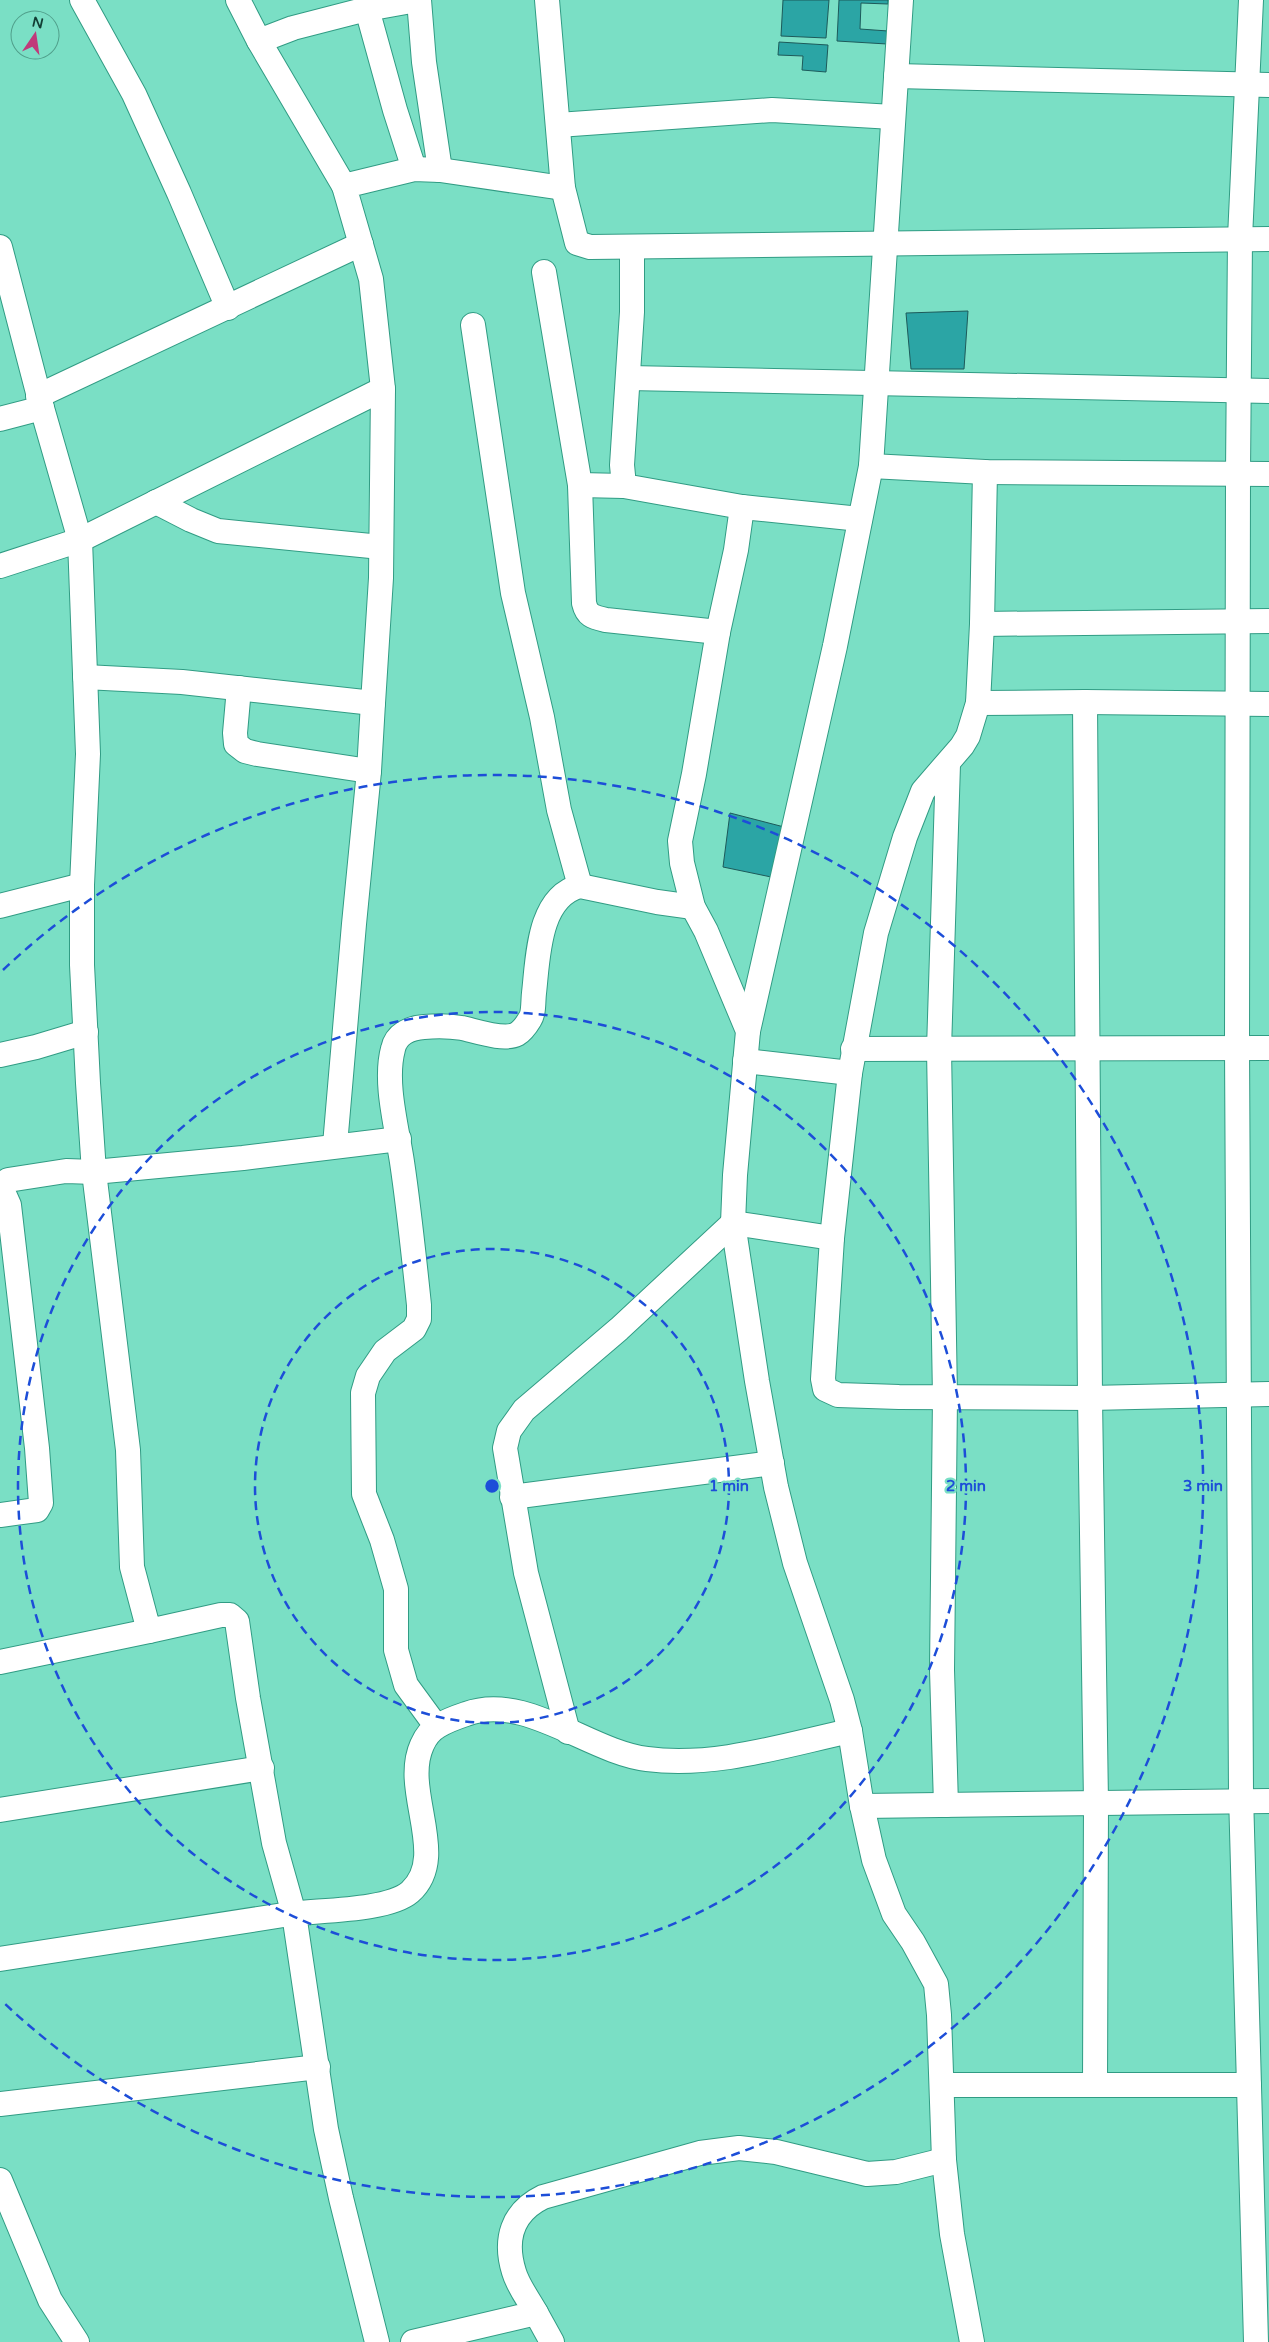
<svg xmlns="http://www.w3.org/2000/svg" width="1269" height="2342" font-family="'Varela Round',sans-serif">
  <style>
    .building { fill: #2ba5a5; stroke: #1d5a5a }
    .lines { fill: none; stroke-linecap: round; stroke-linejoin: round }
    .minor-casing { stroke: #319c84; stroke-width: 26 }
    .minor { stroke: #fff; stroke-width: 24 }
    .ring { fill: none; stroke: #1d4ed8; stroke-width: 2.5; stroke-dasharray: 9 6 }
    .centre { fill: #1d4ed8; stroke: #7adfc5; stroke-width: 2.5 }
    .ring-label { font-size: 15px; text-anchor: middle; font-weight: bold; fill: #1d4ed8; stroke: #7adfc5; stroke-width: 4.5; stroke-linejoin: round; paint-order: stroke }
  </style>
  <rect width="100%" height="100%" fill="#7adfc5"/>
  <!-- building -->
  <g class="building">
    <polygon points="783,0 829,0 826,38 781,36"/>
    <polygon points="839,0 888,0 888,4 861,3 860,29 888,31 887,44 837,41"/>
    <polygon points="779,42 828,45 826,72 802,70 803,56 778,55"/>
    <polygon points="968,311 964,369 911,369 906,313"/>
    <polygon points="730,813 788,828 776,878 723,867"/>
  </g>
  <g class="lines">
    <defs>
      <g id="minor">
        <polyline points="82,0 134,94 179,193 228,308"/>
        <polyline points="238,0 259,41 293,28 367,9 395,110 414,169"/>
        <polyline points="366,0 367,9 417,0"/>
        <polyline points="419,0 424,62 440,170"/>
        <polyline points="547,0 563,188 577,243 590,247 1269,239"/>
        <polyline points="1251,0 1240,238 1238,474 1237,1047 1241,1794 1256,2342"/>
        <polyline points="259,41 344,186"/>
        <polyline points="896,76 1269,85"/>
        <polyline points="558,125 772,110 893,117"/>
        <polyline points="0,247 42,408 80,540 88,754 82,885 82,965 88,1083 94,1172 128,1450 132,1567 149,1631 221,1615 230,1615 237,1621 248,1698 274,1843 294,1914 326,2129 341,2198 377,2342"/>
        <polyline points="632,247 632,312 622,465 624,486 742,507 736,550 718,632 694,774 680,841 682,863 693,907 706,931 748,1031 735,1175 733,1223 757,1381 776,1487 795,1563 842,1700 850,1731 862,1806 874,1860 894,1914 913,1942 936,1984 939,2015 944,2160 952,2234 972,2342"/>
        <polyline points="544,272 580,485 624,486"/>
        <polyline points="473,325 513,593 542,717 559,810 580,886"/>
        <polyline points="629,378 1269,391"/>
        <polyline points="38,396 361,244"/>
        <polyline points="0,419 42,408"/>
        <polyline points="871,466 985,472 1269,474"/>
        <polyline points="985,472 982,624 978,703 968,736 962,746 923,791 905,837 876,933 850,1073 832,1238 823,1379 825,1389 838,1395 899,1397 1090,1398 1269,1394"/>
        <path d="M580 485 584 603C587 616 593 617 606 620L718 632"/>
        <polyline points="156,502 191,520 218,531 381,547"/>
        <polyline points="742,507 860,519"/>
        <polyline points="0,566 80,540 383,389"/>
        <polyline points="982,624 1269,621"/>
        <polyline points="85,677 182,682 373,703 381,578 383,389 371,279 344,186 414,169 440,170 563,188"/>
        <polyline points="239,688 235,733 236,744 245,751 257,754 369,771"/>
        <polyline points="1085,702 1090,1398 1096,1803 1095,2085"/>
        <polyline points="978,703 1085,702 1269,704"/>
        <polyline points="0,906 82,885"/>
        <polyline points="748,1031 835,646 871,466 901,0"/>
        <polyline points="853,1049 1269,1048"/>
        <polyline points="0,1055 36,1047 86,1032"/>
        <polyline points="745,1061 850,1073"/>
        <polyline points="335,1145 354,924 369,771 373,703"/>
        <polyline points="0,1191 8,1180 66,1171 94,1172 243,1158 399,1139"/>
        <polyline points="0,1193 5,1196 9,1205 37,1448 41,1503 37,1510 0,1515"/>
        <polyline points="512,1497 772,1463"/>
        <polyline points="0,1662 149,1631"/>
        <path d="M436 1726 406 1685 396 1650V1589L382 1540 364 1494 363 1393 368 1376 385 1351 414 1329 419 1319V1305C414 1257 409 1209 402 1162 397 1128 384 1082 393 1049 396 1034 410 1028 424 1027 436 1026 449 1026 462 1028 476 1031 504 1041 517 1034 522 1031 527 1024 530 1019 534 1013 533 1001 534 993 538 958 538 897 580 886L657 902 693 907"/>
        <polyline points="568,1732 526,1573 505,1448 509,1431 524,1410 619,1329 733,1223 832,1238"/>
        <polyline points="946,1805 942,1670 945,1397 939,1049 948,764"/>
        <polyline points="862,1806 1269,1801"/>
        <polyline points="0,1810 262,1768"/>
        <path d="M0 1959C97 1944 193 1929 290 1914 319 1910 388 1911 410 1892 450 1856 401 1791 422 1745 425 1738 431 1730 438 1726 446 1721 457 1717 466 1714 525 1692 589 1752 647 1759 714 1768 785 1745 850 1731"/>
        <polyline points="942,2085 1249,2085"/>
        <polyline points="0,2104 318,2067"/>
        <polyline points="0,2180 50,2300 77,2342"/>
        <polyline points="536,2313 552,2342"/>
        <path d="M413 2342 536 2313C529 2300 518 2286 514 2272 504 2240 512 2212 543 2197L700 2153 739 2148 776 2152 867 2174 896 2172 944 2160"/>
      </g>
    </defs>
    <!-- minor casing -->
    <use href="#minor" class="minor-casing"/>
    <!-- minor -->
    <use href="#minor" class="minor"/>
  </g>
  <!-- distance rings -->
  <g class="ring">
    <circle cx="492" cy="1486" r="237"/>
    <circle cx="492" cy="1486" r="474"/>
    <path d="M3 970A711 711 0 1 1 3 2002"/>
  </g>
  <circle cx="492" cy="1486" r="8" class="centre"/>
  <g class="ring-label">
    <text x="729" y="1491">1 min</text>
    <text x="966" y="1491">2 min</text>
    <text x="1203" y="1491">3 min</text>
  </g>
  <!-- north arrow -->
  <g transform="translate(35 35) rotate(13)"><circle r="24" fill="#7adfc5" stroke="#509f8b"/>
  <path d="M0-4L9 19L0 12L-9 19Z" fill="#c0397a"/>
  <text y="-8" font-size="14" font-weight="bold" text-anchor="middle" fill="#123e34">N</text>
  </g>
</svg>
